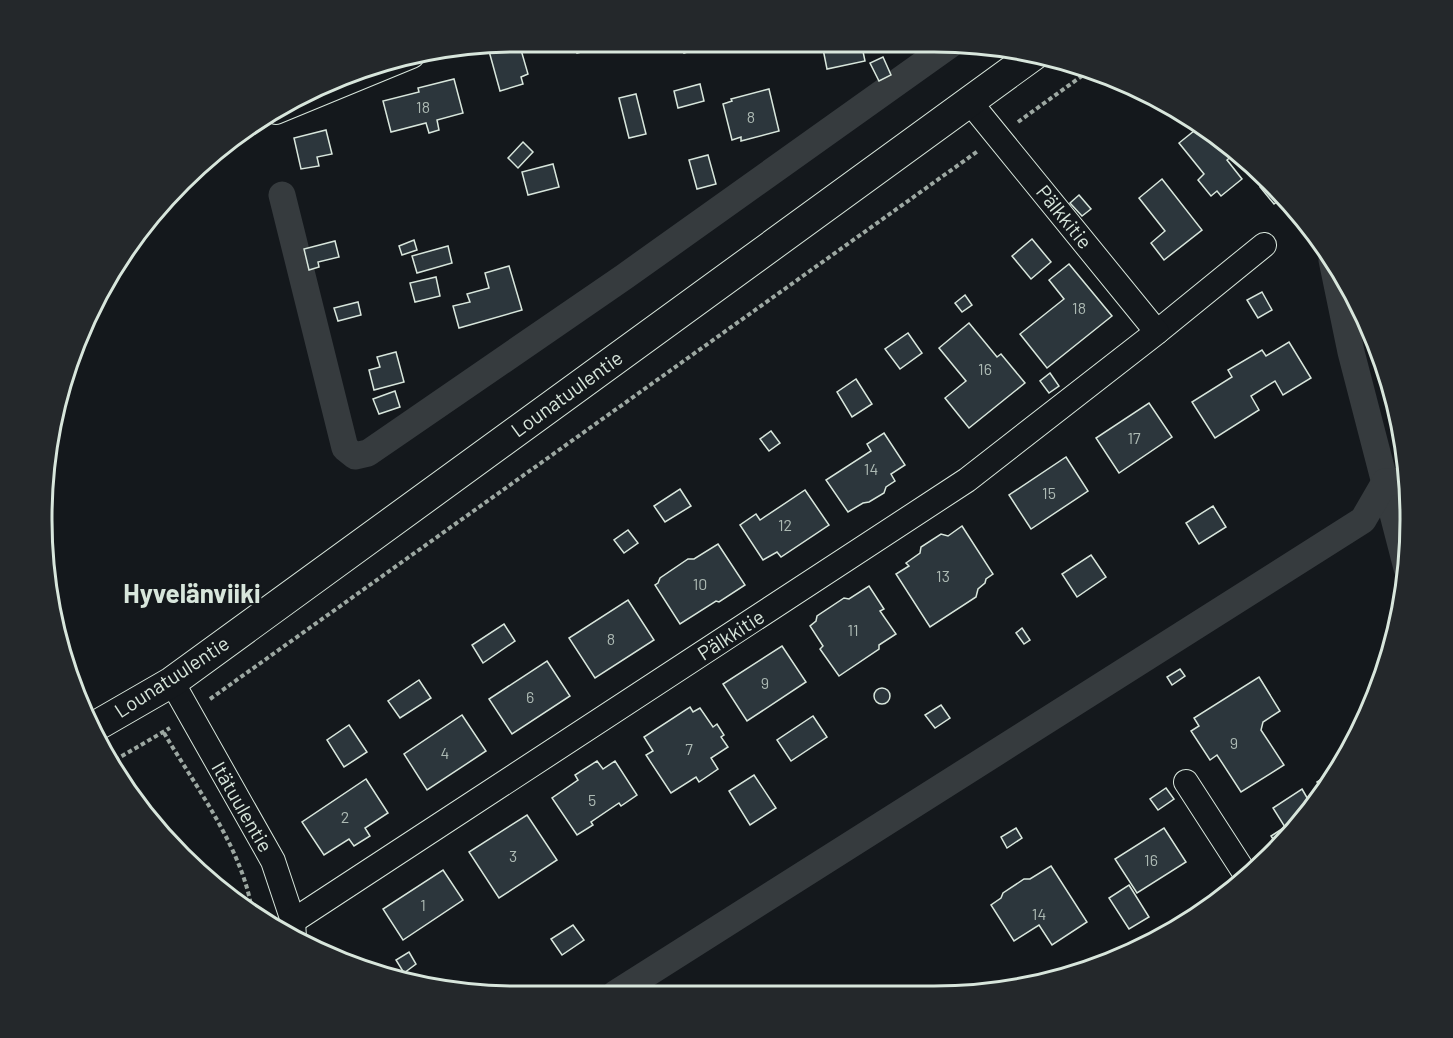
<svg xmlns="http://www.w3.org/2000/svg" width="1453" height="1038" font-family="Barlow,sans-serif">
  <style>
    .lines { fill: none; stroke-linecap: round; stroke-linejoin: round }
    .canal { stroke: #363b3e; stroke-width: 27 }
    .building { fill: #2c363c; stroke: #d8e6dc; stroke-width: 1.5 }
    .minor-casing { stroke: #d8e6dc; stroke-width: 26 }
    .tertiary-casing { stroke: #d8e6dc; stroke-width: 32 }
    .path { stroke: #9da8a2; stroke-width: 4; stroke-dasharray: 4.5 3; stroke-linecap: butt }
    .minor { stroke: #14181c; stroke-width: 24 }
    .tertiary { stroke: #14181c; stroke-width: 30 }
    .labels { text-anchor: middle; stroke-width: 4.5; stroke-linejoin: round; paint-order: stroke }
    .number-label { font-size: 16px; fill: #adbab4 }
    .street-label { font-size: 20px; fill: #d8e6dc; stroke: #14181c }
    .district-label { font-size: 26px; font-weight: bold; fill: #d8e6dc; stroke: #14181c }
    .rim { fill: none; stroke: #d8e6dc; stroke-width: 3 }
  </style>
  <rect width="100%" height="100%" fill="#14181c"/>
  <g class="lines">
    <!-- canal -->
    <g class="canal">
      <polyline points="282,195 345,448 355,456 368,453 624,277 951,44"/>
      <polyline points="1332,260 1351,352 1407,568"/>
      <polyline points="615,994 1363,520 1385,482 1408,481"/>
    </g>
  </g>
  <!-- building -->
  <g class="building">
    <polygon points="574,42 612,42 612,44 577,53"/>
    <polygon points="681,42 700,42 701,48 684,53"/>
    <polygon points="856,42 861,42 865,61 827,69 823,49"/>
    <polygon points="519,43 528,74 521,77 523,84 500,91 489,51"/>
    <polygon points="883,57 891,75 879,81 870,63"/>
    <polygon points="454,79 463,113 437,120 439,130 429,133 426,123 391,132 383,101 419,92 418,88"/>
    <polygon points="700,84 704,101 678,108 674,91"/>
    <polygon points="769,89 779,131 741,141 741,137 732,140 723,104 732,101 731,99"/>
    <polygon points="636,94 646,134 629,138 619,98"/>
    <polygon points="1199,127 1233,155 1227,160 1242,179 1221,196 1217,191 1211,196 1198,180 1204,174 1179,143"/>
    <polygon points="326,130 332,154 317,157 319,166 301,169 294,138"/>
    <polygon points="523,142 533,152 518,168 508,158"/>
    <polygon points="708,155 716,184 697,189 689,160"/>
    <polygon points="553,164 559,187 528,195 522,172"/>
    <polygon points="1162,179 1202,230 1164,260 1151,243 1165,231 1139,198"/>
    <polygon points="1266,183 1283,197 1274,204 1260,187"/>
    <polygon points="1079,195 1091,209 1082,216 1070,203"/>
    <polygon points="1032,239 1051,262 1031,279 1012,256"/>
    <polygon points="414,240 417,250 402,255 399,246"/>
    <polygon points="335,241 339,257 318,262 319,267 309,270 304,249"/>
    <polygon points="448,246 452,263 417,273 412,256"/>
    <polygon points="1069,264 1112,316 1047,368 1020,334 1064,299 1049,280"/>
    <polygon points="509,266 522,310 459,328 453,306 470,302 467,294 489,288 485,273"/>
    <polygon points="436,277 440,296 415,302 410,283"/>
    <polygon points="1262,292 1272,310 1258,318 1247,300"/>
    <polygon points="965,295 972,305 962,312 955,303"/>
    <polygon points="358,302 361,315 338,321 334,308"/>
    <polygon points="969,323 997,357 1001,354 1025,383 969,428 945,398 966,381 939,348"/>
    <polygon points="908,333 922,353 900,369 885,349"/>
    <polygon points="1289,342 1311,378 1283,395 1275,381 1251,396 1259,410 1215,438 1192,402 1232,377 1228,370 1262,350 1266,356"/>
    <polygon points="396,352 404,382 374,390 369,370 380,367 377,357"/>
    <polygon points="1050,373 1059,386 1049,393 1040,381"/>
    <polygon points="856,379 872,404 852,417 837,392"/>
    <polygon points="395,391 400,407 379,414 373,399"/>
    <polygon points="1149,403 1172,437 1119,473 1096,438"/>
    <polygon points="771,431 780,443 769,451 760,439"/>
    <polygon points="884,433 905,465 891,474 895,481 886,487 884,493 869,502 863,503 848,512 826,480 871,451 867,444"/>
    <polygon points="1066,457 1088,491 1031,529 1009,495"/>
    <polygon points="680,489 691,506 665,522 654,506"/>
    <polygon points="805,490 829,525 781,557 777,552 763,560 740,525 756,514 760,520"/>
    <polygon points="1213,506 1226,527 1199,544 1186,523"/>
    <polygon points="962,526 993,574 986,579 985,583 978,589 976,597 930,627 896,574 909,566 906,563 920,553 921,547 941,534 948,536"/>
    <polygon points="628,530 638,543 624,553 614,540"/>
    <polygon points="718,544 745,585 719,602 716,601 680,624 655,585 658,583 660,578 688,559 694,559"/>
    <polygon points="1091,555 1106,577 1077,597 1062,574"/>
    <polygon points="869,586 884,609 880,611 896,634 879,645 879,649 839,676 820,649 823,646 810,626 816,621 817,616 844,598 849,599"/>
    <polygon points="628,600 654,640 595,678 569,638"/>
    <polygon points="504,624 515,641 483,663 472,645"/>
    <polygon points="1022,628 1030,640 1024,644 1016,633"/>
    <polygon points="782,646 806,682 747,721 723,684"/>
    <polygon points="547,661 570,696 512,734 489,699"/>
    <polygon points="1180,669 1185,676 1172,685 1167,677"/>
    <polygon points="1259,677 1280,711 1263,722 1261,730 1284,765 1241,792 1217,755 1210,760 1191,731 1199,726 1194,718"/>
    <polygon points="419,680 431,698 400,718 388,701"/>
    <circle cx="882" cy="696" r="8"/>
    <polygon points="941,705 950,718 935,728 925,715"/>
    <polygon points="690,707 693,712 700,708 713,727 717,724 724,735 721,737 728,747 711,758 718,769 699,782 696,777 671,793 646,755 653,751 644,737"/>
    <polygon points="462,715 486,751 427,790 404,754"/>
    <polygon points="813,716 827,737 791,761 777,740"/>
    <polygon points="349,725 367,752 344,767 327,740"/>
    <polygon points="597,761 603,769 615,761 637,795 621,806 619,803 591,822 593,825 577,835 552,798 578,780 575,775"/>
    <polygon points="1334,771 1335,773 1323,792 1317,782"/>
    <polygon points="754,775 776,808 750,825 729,791"/>
    <polygon points="366,779 388,813 365,828 370,836 354,846 349,839 324,855 302,822"/>
    <polygon points="1166,788 1174,799 1158,810 1150,799"/>
    <polygon points="1302,789 1313,808 1278,846 1271,836 1285,827 1273,808"/>
    <polygon points="527,815 557,860 499,898 469,852"/>
    <polygon points="1016,828 1022,838 1007,848 1001,837"/>
    <polygon points="1164,828 1186,862 1137,893 1115,859"/>
    <polygon points="1051,866 1087,922 1052,945 1039,925 1014,941 991,905 1001,898 1003,893 1024,879 1030,879"/>
    <polygon points="443,870 463,900 403,940 383,909"/>
    <polygon points="1129,885 1149,917 1129,929 1109,898"/>
    <polygon points="573,925 584,940 562,955 551,939"/>
    <polygon points="409,952 416,964 404,973 396,960"/>
  </g>
  <g class="lines">
    <defs>
      <g id="minor">
        <polyline points="276,112 412,56"/>
        <polyline points="1157,332 1264,245"/>
        <polyline points="172,682 273,861 293,921 294,938"/>
        <polyline points="1186,782 1248,878"/>
        <polyline points="293,921 967,480 1157,332 969,101"/>
      </g>
      <polyline id="tertiary" points="94,727 172,682 1035,54"/>
    </defs>
    <!-- minor casing -->
    <use href="#minor" class="minor-casing"/>
    <!-- tertiary casing -->
    <use href="#tertiary" class="tertiary-casing"/>
    <!-- path -->
    <g class="path">
      <polyline points="1018,122 1086,73"/>
      <polyline points="210,699 978,151"/>
      <path d="M164 733C196 787 244 851 252 912"/>
      <polyline points="115,760 170,728"/>
    </g>
    <!-- minor -->
    <use href="#minor" class="minor"/>
    <!-- tertiary -->
    <use href="#tertiary" class="tertiary"/>
  </g>
  <g class="labels">
    <!-- number labels -->
    <g class="number-label">
      <text x="423" y="113">18</text>
      <text x="751" y="123">8</text>
      <text x="1079" y="314">18</text>
      <text x="985" y="375">16</text>
      <text x="1134" y="444">17</text>
      <text x="871" y="475">14</text>
      <text x="1049" y="499">15</text>
      <text x="785" y="531">12</text>
      <text x="943" y="582">13</text>
      <text x="700" y="590">10</text>
      <text x="853" y="636">11</text>
      <text x="611" y="645">8</text>
      <text x="765" y="689">9</text>
      <text x="530" y="703">6</text>
      <text x="1234" y="749">9</text>
      <text x="689" y="755">7</text>
      <text x="445" y="759">4</text>
      <text x="592" y="806">5</text>
      <text x="345" y="823">2</text>
      <text x="513" y="862">3</text>
      <text x="1151" y="866">16</text>
      <text x="423" y="911">1</text>
      <text x="1039" y="920">14</text>
    </g>
    <!-- street labels -->
    <g class="street-label">
      <text transform="translate(1064 217) rotate(51)" y="7">Pälkkitie</text>
      <text transform="translate(567 394) rotate(-36)" y="7">Lounatuulentie</text>
      <text transform="translate(731 635) rotate(-33)" y="7">Pälkkitie</text>
      <text transform="translate(172 677) rotate(-33)" y="7">Lounatuulentie</text>
      <text transform="translate(242 807) rotate(60)" y="7">Itätuulentie</text>
    </g>
    <!-- district labels -->
    <g class="district-label">
      <text x="192" y="603">Hyvelänviiki</text>
    </g>
  </g>
  <!-- crop -->
  <path d="M0 0H1453V1038H0ZM518 52H934A466 466 0 0 1 1400 518V520A466 466 0 0 1 934 986H518A466 466 0 0 1 52 520V518A466 466 0 0 1 518 52Z" fill="#24282b" fill-rule="evenodd"/>
  <path class="rim" d="M518 52H934A466 466 0 0 1 1400 518V520A466 466 0 0 1 934 986H518A466 466 0 0 1 52 520V518A466 466 0 0 1 518 52Z"/>
</svg>
